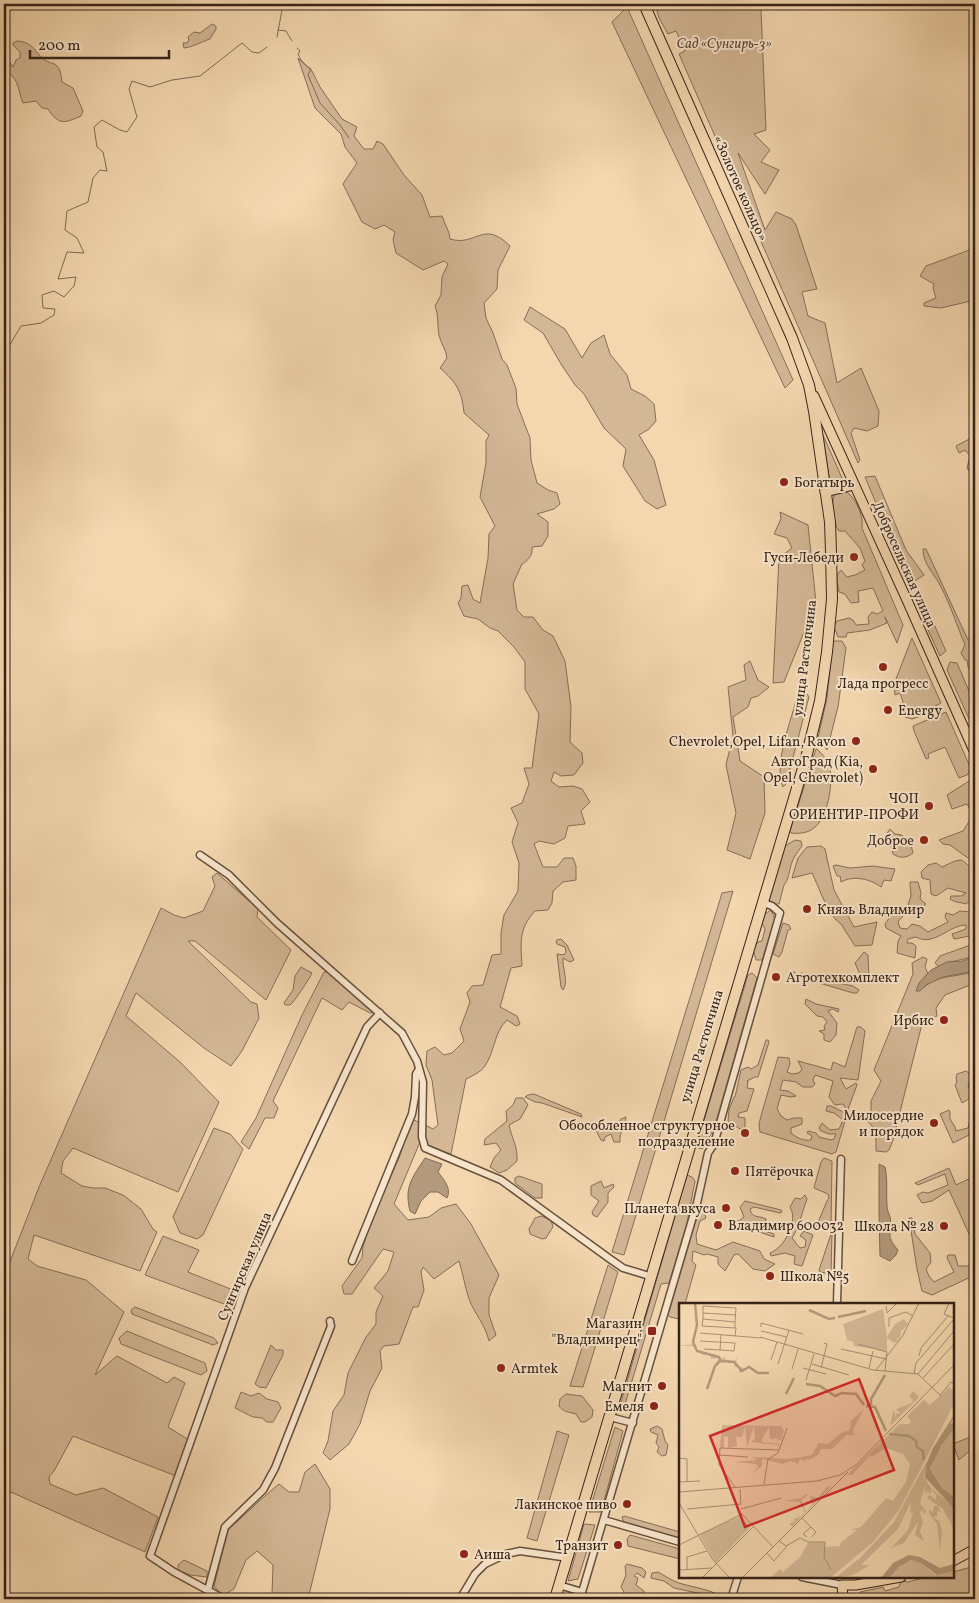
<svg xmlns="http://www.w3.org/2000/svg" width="979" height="1603" font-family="Vollkorn,serif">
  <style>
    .green { fill: #d4b896; stroke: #866e58 }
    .water { fill: #b49a7c; stroke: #826a54 }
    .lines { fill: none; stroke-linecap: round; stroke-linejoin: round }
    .stream { stroke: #826a54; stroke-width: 1 }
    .minor-casing { stroke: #66503e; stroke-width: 9 }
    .major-casing { stroke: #372319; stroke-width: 11 }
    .highway-casing { stroke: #372319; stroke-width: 12 }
    .minor { stroke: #f8e5cb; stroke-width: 6 }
    .major { stroke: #f4d7af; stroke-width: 9 }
    .highway { stroke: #f4d7af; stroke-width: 10 }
    .poi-dot { fill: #8f2418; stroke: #f8e5cb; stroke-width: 2 }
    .labels { text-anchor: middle; stroke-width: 4; stroke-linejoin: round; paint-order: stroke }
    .park-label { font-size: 14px; font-style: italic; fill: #5e4838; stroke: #f8e5cb }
    .street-label { font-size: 14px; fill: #372319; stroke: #f8e5cb }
    .poi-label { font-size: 14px; fill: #372319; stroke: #f8e5cb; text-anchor: end }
    .inset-river { fill: none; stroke: #b49a7c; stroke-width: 2.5 }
    .inset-road { fill: none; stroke: #a88f73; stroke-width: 1 }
    .view { fill: #d62828; fill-opacity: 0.15; stroke: #d62828; stroke-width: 2.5 }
    .inset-edge { fill: none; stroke: #372319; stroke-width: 2.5 }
  </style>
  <rect width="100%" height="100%" fill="#f4d7af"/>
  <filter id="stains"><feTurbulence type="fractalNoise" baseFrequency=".004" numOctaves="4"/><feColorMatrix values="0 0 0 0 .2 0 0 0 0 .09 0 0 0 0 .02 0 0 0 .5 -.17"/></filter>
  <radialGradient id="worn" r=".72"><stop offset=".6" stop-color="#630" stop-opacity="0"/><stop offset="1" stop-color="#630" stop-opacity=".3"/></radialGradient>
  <!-- green -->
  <g class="green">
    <polygon points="655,4 756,4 761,9 766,130 754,134 770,150 761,162 779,170 765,194 738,153 765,230 776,212 792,219 796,225 817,289 802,292 808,316 825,323 837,383 861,368 879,411 878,426 867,431 854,428 851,433 860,460 858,463 679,54 685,51 676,31 668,34 659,18"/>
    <polygon points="627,7 793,380 785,388 612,22"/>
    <path d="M212 24 216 26V29L210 39C201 42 193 47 184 48L183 43H187L189 40 188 37 194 32 200 33Z"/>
    <path d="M17 41C35 42 35 54 46 61 50 63 55 63 57 66 61 69 61 77 62 82L73 88 83 111 81 116C65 123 59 126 48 109L42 108 36 101 23 103C18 92 20 80 8 73L4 75V57L7 58 13 67 16 60 20 58V52L13 45V43Z"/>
    <path d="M298 58 312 71 320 87 342 119 357 127 354 136 364 149H373L377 141 383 144 404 175 422 195 430 217 442 216 449 233 450 239C476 247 483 219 510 246L498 270 497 289 484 303 486 318 493 333 502 359 507 365 516 388 517 404 530 438 531 460 537 483 548 490 557 493 560 504 554 509 537 514 548 522V536L542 546 532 547C533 555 528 561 522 564L513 584 517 610 524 617H533L543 630 553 636 565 661 571 707 570 742 582 753 583 763 574 775 561 776 554 772 551 781 559 787 573 786 582 789 590 802 581 811 585 824 568 826 565 838 554 844 539 841 534 844 543 867H557L564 858H573L576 866V880L563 882 553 891 552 903 548 910 535 911C518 929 521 944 522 966L511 968 500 1007 517 1016 520 1024 516 1026 507 1020C494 1032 495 1051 485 1066 481 1072 472 1076 466 1079L451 1154 420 1142 394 1204 408 1220 429 1217 441 1208 456 1204 471 1224 499 1275 489 1298V1315L496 1335 489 1341C485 1324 475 1315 469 1299 465 1287 463 1274 459 1261L434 1279 423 1267 421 1272 424 1290 418 1307H413L399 1344 384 1346 380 1351 382 1368 370 1391 360 1424 349 1444 330 1460 323 1453 328 1441 333 1411 344 1395 348 1373 366 1337 376 1324V1312L383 1296 374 1288 388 1271 394 1252 383 1249 352 1294H344L342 1286 362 1258 363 1247 372 1218 399 1158 412 1119 433 1129 438 1125 432 1080 426 1065 427 1051 435 1047 444 1055 452 1053 464 1041 460 1029 470 1002 467 993 472 986 483 985 492 955 501 954V933L504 915 518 891 519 863 512 842 518 823 511 808 522 803 529 784 524 768H532L539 714 525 689V662L514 647 498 631 490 628 478 619 464 616 458 603 461 598 462 586 468 585 473 599 480 603 488 558 489 534 495 526 480 497 486 463V441L489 435 464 413C462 391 456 382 440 368L447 358C446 349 441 344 439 335 437 325 439 316 435 306L441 295 442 277 448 264 444 261 423 270 396 253 393 240 395 232 384 225 375 229 362 222 343 184 357 163 345 147 341 134 315 108Z"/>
    <polygon points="975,248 975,300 941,308 924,306 924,303 936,298 933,288 934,284 920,276 926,266"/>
    <polygon points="530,307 565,329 582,358 591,343 604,335 610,354 627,375 631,389 645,396 654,404 656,421 649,429 639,435 654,460 666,505 657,509 645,501 623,466 626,449 604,428 584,394 575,385 561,364 543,333 524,320"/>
    <polygon points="823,435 842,478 839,483 830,483"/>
    <polygon points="975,436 975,462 970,472 967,468 970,456 965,450 959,453 956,446"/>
    <polygon points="875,476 906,550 924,575 910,584 865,477"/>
    <path d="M845 491C856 497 864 517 862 528L903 625 897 643 885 617 887 623 870 630 847 633 846 637H838L834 626 837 621 849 618 853 620 856 625 869 624 868 617 872 612 877 614 883 611 873 588 858 591 859 602 851 603 845 594 839 592C838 584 834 576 841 570L847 577 855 575 865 570 862 565 865 561 860 548 845 531H839C833 523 830 503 835 494Z"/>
    <polygon points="780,512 808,525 816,602 784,682 773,683 779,558 792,548 787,538 774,534 781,519"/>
    <path d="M923 549H926L968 640 975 639V679H973L968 667 967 660H965L961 653 965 645C957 626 951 606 941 587 935 574 923 565 923 549Z"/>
    <polygon points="918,602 925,604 945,649 946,651 940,656 916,604"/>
    <polygon points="912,638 941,703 928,710 929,713 912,719 905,717 900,708 904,705 900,693 895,695 894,684"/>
    <polygon points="833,641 842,641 846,648 838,707 827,750 818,738 827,698"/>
    <polygon points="750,661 758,680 769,687 758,696 751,698 748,707 733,717 740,761 764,777 765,813 750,859 727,850 736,813 726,765 733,736 728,687 746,680 744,665"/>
    <polygon points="950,662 957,663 975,705 975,732 947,670"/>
    <path d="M800 693 807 694 809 697 786 784 783 787C773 764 792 718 798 694Z"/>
    <polygon points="946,712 971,769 967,775 959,778 945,747 928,754 929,758 926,759 914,731 913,726"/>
    <path d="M816 749H817C822 754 829 761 830 768 833 785 828 817 814 828 808 833 799 834 791 833L790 831Z"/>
    <polygon points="969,781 975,782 975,872 972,861 950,845 943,844 939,840 963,831 973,815 967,804 952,809 947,795"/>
    <path d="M890 829 895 834 902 835 907 845H911L913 853C906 858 901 859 893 854L887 833Z"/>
    <path d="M795 840 801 841 802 846C798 852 793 857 791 865 789 872 789 879 784 885L779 904H772L769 901 785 846Z"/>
    <path d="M821 846 825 849 834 890 854 927 877 922 872 945 855 946 841 924C828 916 819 887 812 873L792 878 798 858 807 847Z"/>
    <path d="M961 860C977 868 975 887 975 902L972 899 966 904C960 902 956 903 950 899L951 896H961L966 893 948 888 936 896 931 894 930 880 922 878 921 872 928 865 936 863 942 867 955 861Z"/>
    <path d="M836 865 850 868 873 866 895 869 891 881 884 880 881 887C871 879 853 875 841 882L840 876H837L833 866Z"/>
    <polygon points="217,873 258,909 257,917 291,950 266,1000 195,941 188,941 251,1002 257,1004 259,1018 242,1051 231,1066 204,1048 136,993 126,1016 180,1062 219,1102 178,1192 73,1148 63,1161 61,1173 82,1186 93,1188 105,1188 123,1195 141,1209 153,1229 157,1232 140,1271 34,1235 28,1259 37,1266 86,1280 124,1312 95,1375 117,1356 167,1383 174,1377 185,1383 168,1427 189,1440 176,1476 73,1436 54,1471 49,1477 50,1484 76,1495 103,1488 158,1517 145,1552 4,1489 4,1277 39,1187 161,908 174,915 184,918 203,911 215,886 212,877"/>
    <path d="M910 882H918L921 893 920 899 926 904 918 912C908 910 904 914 898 922L900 928 907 929 912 924 920 926 928 932 948 922 945 917 946 913 953 915 960 911 971 912 975 919V929L970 936 954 939 952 934 966 929V925C949 925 934 947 916 937L908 939 907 943H912L916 946 915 958 897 953 898 941 901 936 886 928 885 924 890 917 892 910 898 906 907 908 911 896Z"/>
    <polygon points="733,891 624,1255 612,1252 722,893"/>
    <polygon points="771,910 775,919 762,960 756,960 753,949 758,942 762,941 765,929 762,923 765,914"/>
    <polygon points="783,923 789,925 791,929 788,930 782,952 779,957 773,954"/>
    <path d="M561 939 567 945 574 960 570 962 563 958C562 968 569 981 563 990L561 987 557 954 564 955 566 952 565 947 557 944 556 942 557 940Z"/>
    <path d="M973 944H975V955C962 961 951 960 939 967L935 963 940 956Z"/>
    <polygon points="864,952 868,955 869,981 862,979 855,963"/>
    <path d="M923 957 927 959 925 967 928 974 919 983 920 991C934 976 946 978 964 974 968 974 971 972 975 971V983L945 995 936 1008 937 1016 922 1024 893 1140 889 1150 886 1152 876 1151C876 1139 877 1128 867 1121L871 1117V1101L881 1081 874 1070 913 974 912 963Z"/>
    <path d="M301 967 312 973C310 978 294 1002 290 1005H285L284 1003 293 990 295 976Z"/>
    <polygon points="792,971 797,974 802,973 814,979 834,979 838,983 853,986 859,990 857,993 853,993 789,974 788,973"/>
    <polygon points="324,972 329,972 375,1012 370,1013 349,1002 342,1010 322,998 273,1101 278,1108 274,1118 265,1118 249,1149 241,1142 256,1118 302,1015"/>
    <polygon points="752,973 757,978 714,1129 702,1149 696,1147 748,975"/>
    <polygon points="806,999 816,1004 839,1009 838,1012 833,1009 828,1011 837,1023 836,1035 830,1042 824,1040 824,1034 819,1031 825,1030 824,1026 827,1022 823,1017 817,1016 805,1004"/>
    <path d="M857 1027H861L865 1031 858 1080 840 1078 846 1089 856 1083 857 1085 847 1112 845 1111V1106L842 1104 835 1105 829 1097 833 1081 815 1075 813 1080 815 1084 812 1087H803L796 1082 783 1080 780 1090 788 1091 796 1096 791 1097 781 1095 777 1109 781 1116 787 1120 794 1118H802V1124L791 1128V1133C797 1138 803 1141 811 1140L812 1136 807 1133 808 1131 816 1133 819 1137 831 1140 834 1139 836 1134H829L821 1131 819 1128 822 1123 830 1130 839 1129 843 1120 834 1113 826 1111 827 1106H831L847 1114 836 1152 832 1154 760 1132 759 1124 761 1116 778 1057 789 1058 790 1064 787 1072 792 1074 799 1073 802 1069 798 1061 831 1070 833 1062 845 1067Z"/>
    <polygon points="766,1040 768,1040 769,1042 758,1077 755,1077 747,1081 748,1081 747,1088 754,1089 747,1111 739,1113 738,1117 745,1118 745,1128 740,1129 728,1121 729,1110 734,1097 735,1097 741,1070 748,1067 751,1069 758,1065"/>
    <polygon points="966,1071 972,1075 968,1086 971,1091 972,1097 962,1103 955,1085 957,1082 956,1078 957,1074"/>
    <polygon points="534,1094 581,1114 582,1117 542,1103 535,1102 525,1097 528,1095"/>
    <path d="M516 1098H523L528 1105 520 1119 509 1125C512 1139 518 1147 517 1161L507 1170 499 1173 490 1167 494 1158 501 1150 496 1143 484 1145 485 1139 507 1121 506 1111 513 1105Z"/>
    <polygon points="975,1102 975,1132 953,1143 940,1114 949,1110 950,1112 950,1119 955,1127 956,1131 968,1128 969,1123 973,1119 971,1113 975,1111 972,1105"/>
    <path d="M626 1117C626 1127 619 1130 620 1142H614L611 1134 605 1137 604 1141 601 1140 594 1127 595 1123 601 1120 607 1125 612 1124 614 1130 621 1119Z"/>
    <polygon points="214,1128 230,1134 243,1149 203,1235 197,1239 180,1233 173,1217"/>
    <polygon points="824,1158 832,1161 831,1230 816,1227 827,1201 829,1198 828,1194 814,1188 821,1162"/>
    <polygon points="949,1168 956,1185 975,1176 975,1247 949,1190 932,1201 922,1203 917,1195 923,1192 928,1193 948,1185 945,1174 918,1185 915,1183"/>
    <polygon points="687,1175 692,1177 695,1181 687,1223 669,1283 661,1284 623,1411 619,1409"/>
    <polygon points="519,1176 542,1184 542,1198 535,1198 515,1183 515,1178"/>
    <polygon points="601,1181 604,1188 613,1184 614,1187 608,1193 608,1202 597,1217 593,1215 592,1212 599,1201 591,1195 591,1186"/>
    <path d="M805 1195 807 1199C802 1212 799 1228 792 1238L800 1248 805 1247 806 1240 800 1236 804 1231 813 1235 802 1266 794 1264 795 1256 785 1253 771 1256 770 1253C784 1248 799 1221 790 1207L795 1198 801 1199Z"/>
    <path d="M745 1201 781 1210 782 1212 780 1213 754 1207 750 1209C752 1219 759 1215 766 1219L764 1225 760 1226 765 1231 774 1234V1237L730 1222 731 1220 739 1221 744 1217 740 1207Z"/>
    <polygon points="699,1210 704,1212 706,1218 700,1221 696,1235 697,1244 716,1250 733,1242 760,1251 764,1259 775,1264 765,1271 753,1269 738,1254 734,1255 725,1271 718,1264 718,1257 707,1254 704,1255 693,1251 692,1261 696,1265 685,1304 680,1304 680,1318 679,1319 670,1317 668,1315"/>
    <polygon points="541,1216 551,1220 553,1227 546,1238 542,1239 530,1234 529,1229 535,1218"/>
    <polygon points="909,1218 912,1218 915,1234 930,1253 931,1262 926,1269 929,1276 934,1282 954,1272 947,1258 948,1255 955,1255 958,1266 975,1266 975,1275 932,1295 922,1291 917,1269"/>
    <polygon points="831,1234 832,1234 831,1274 820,1272 819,1270"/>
    <polygon points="163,1236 199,1250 188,1272 238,1292 235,1301 224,1304 145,1275"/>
    <polygon points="608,1265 618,1272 583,1387 570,1386"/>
    <polygon points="135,1307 214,1338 218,1343 213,1345 132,1314 131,1310"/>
    <polygon points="127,1331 205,1363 207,1371 201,1375 121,1344 119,1338"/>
    <polygon points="271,1345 276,1350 283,1350 283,1355 266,1388 259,1387 255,1384"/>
    <polygon points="241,1392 251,1396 259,1393 267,1399 278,1402 281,1408 273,1422 267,1422 262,1418 253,1417 235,1408"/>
    <path d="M566 1394 582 1396 593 1410 592 1417 585 1422H581L576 1414C569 1412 563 1412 559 1406L560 1399Z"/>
    <polygon points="657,1426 662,1429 665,1441 668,1445 666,1455 662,1456 657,1452 659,1447 656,1443 658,1435 651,1432 650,1429"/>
    <polygon points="615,1427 623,1431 601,1512 589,1512"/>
    <polygon points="557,1431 569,1435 537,1541 527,1538"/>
    <polygon points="970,1437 974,1447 959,1460 953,1444"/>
    <polygon points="315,1464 330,1489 330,1509 308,1599 276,1599 272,1594 273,1565 257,1551 246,1560 234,1589 222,1596 214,1586 228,1530 266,1495 279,1484 289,1492 299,1492 305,1472"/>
    <polygon points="624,1516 680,1532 680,1538 624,1522 622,1517"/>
    <polygon points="584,1524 595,1525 578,1579 568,1581"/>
    <polygon points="630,1535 680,1549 680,1559 628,1546 627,1539"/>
    <polygon points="184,1560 207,1571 207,1577 190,1575 178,1570 178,1565"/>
    <polygon points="627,1564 642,1568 646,1572 644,1578 637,1573 634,1576 638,1578 636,1585 644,1591 643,1595 639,1599 633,1599 623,1595 624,1592 621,1587 626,1575 625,1566"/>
    <polygon points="975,1566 975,1599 860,1599 860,1592 883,1587 885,1591 899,1587 901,1581 908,1582 926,1577 953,1577 953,1572"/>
    <path d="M658 1572C664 1575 672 1581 679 1583 695 1588 712 1589 725 1599H709L702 1594 674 1588 664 1581 651 1578 652 1573Z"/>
  </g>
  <!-- water -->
  <g class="water">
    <polygon points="975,955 975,971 943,977 926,985 920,991 916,991 919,983 931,970 947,962 963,961"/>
    <path d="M425 1158 442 1164 438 1172C443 1179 452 1188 447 1198L438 1192H430L421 1201 415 1214 410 1211C404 1187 412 1178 425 1158Z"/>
    <path d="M879 1164 885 1167C888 1181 886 1193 887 1206 887 1210 889 1213 890 1217 893 1233 884 1234 898 1250L896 1255 890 1261 880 1256 879 1213Z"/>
  </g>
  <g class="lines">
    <!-- stream -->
    <g class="stream">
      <polyline points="278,30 286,31 292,41"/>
      <polyline points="277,37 282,10 289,4"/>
      <path d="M297 48 300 51 298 54C301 61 305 65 311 69L308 75 320 103 340 125 349 138"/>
      <polyline points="4,355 21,326 41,323 54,315 55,309 43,308 42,295 54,291 64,297 74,286 76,277 58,279 67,252 84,253 77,238 65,230 67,211 88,202 93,178 100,170 107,171 103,152 97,147 94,127 102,120 120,130 127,132 137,117 129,89 132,81 150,87 172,80 200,76 242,43 252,52 259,53 267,47"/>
    </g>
    <defs>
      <g id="minor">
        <polyline points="200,855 229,875 277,923 402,1033 417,1061 423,1082 422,1137 425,1148 501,1180 610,1259 623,1268 646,1275"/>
        <polyline points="352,1261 412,1114 415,1097 416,1074 419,1069"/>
        <polyline points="837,1304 841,1159"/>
        <polyline points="610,1417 633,1423"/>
        <polyline points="604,1520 680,1542"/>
        <polyline points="802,1577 842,1585"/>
        <polyline points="559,1585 582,1592"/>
        <polyline points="208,1590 225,1527 263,1490 275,1468 331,1326 330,1321"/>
        <polyline points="224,1599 174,1572 150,1556 245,1288 367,1027 380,1013"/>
        <polyline points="460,1599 475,1574 485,1564 506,1554 520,1551 562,1557"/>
        <polyline points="580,1599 697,1203 708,1153 714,1144 780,913 772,906 764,903"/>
        <polyline points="731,1599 738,1577"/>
      </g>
      <g id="major">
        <polyline points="814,396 906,598 975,753"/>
        <polyline points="825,492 854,485"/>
        <polyline points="953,1561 975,1549"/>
        <polyline points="843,1599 842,1585 856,1585 901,1577"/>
      </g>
      <polyline id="highway" points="555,1599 806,758 820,701 827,652 832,599 831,552 830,522 814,411 809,385 792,338 644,4"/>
    </defs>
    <!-- minor casing -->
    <use href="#minor" class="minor-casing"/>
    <!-- major casing -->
    <use href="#major" class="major-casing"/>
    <!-- highway casing -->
    <use href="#highway" class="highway-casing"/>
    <!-- minor -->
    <use href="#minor" class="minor"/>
    <!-- major -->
    <use href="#major" class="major"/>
    <!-- highway -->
    <use href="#highway" class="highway"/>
  </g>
  <!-- markers -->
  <g class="poi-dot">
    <circle cx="784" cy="482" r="5"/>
    <circle cx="854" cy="557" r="5"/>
    <circle cx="883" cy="667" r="5"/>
    <circle cx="888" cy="710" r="5"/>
    <circle cx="856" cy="741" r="5"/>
    <circle cx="873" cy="769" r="5"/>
    <circle cx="929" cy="806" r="5"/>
    <circle cx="924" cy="840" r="5"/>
    <circle cx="807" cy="909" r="5"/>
    <circle cx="776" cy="977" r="5"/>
    <circle cx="944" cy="1020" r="5"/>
    <circle cx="934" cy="1123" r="5"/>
    <circle cx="745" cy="1133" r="5"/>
    <circle cx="735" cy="1171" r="5"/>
    <circle cx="726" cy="1208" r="5"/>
    <circle cx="718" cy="1225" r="5"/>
    <circle cx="944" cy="1226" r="5"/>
    <circle cx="770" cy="1276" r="5"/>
    <rect x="647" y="1326" width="10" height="10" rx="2.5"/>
    <circle cx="501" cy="1368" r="5"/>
    <circle cx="662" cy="1386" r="5"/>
    <circle cx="654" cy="1406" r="5"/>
    <circle cx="627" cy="1504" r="5"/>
    <circle cx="618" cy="1545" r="5"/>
    <circle cx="464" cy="1554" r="5"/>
  </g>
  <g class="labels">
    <!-- park labels -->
    <g class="park-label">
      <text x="724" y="48">Сад «Сунгирь-3»</text>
    </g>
    <!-- street labels -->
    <g class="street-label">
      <text transform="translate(741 188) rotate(66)" y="5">«Золотое кольцо»</text>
      <text transform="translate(905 564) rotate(66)" y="5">Добросельская улица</text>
      <text transform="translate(804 658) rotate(-83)" y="5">улица Растопчина</text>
      <text transform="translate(701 1046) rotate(-73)" y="5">улица Растопчина</text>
      <text transform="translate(244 1266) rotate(-67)" y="5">Сунгирская улица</text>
    </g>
    <!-- poi labels -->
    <g class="poi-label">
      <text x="794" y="487" text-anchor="start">Богатырь</text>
      <text x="844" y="562">Гуси-Лебеди</text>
      <text x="883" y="688" text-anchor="middle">Лада прогресс</text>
      <text x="898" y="715" text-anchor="start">Energy</text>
      <text x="846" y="746">Chevrolet,Opel, Lifan, Ravon</text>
      <text x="863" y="766">АвтоГрад (Kia,<tspan x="863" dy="16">Opel, Chevrolet)</tspan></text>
      <text x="919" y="803">ЧОП<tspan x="919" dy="16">ОРИЕНТИР-ПРОФИ</tspan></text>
      <text x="914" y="845">Доброе</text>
      <text x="817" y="914" text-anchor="start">Князь Владимир</text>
      <text x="786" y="982" text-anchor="start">Агротехкомплект</text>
      <text x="934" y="1025">Ирбис</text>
      <text x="924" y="1120">Милосердие<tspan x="924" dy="16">и порядок</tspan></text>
      <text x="735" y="1130">Обособленное структурное<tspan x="735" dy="16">подразделение</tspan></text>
      <text x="745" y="1176" text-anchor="start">Пятёрочка</text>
      <text x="716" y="1213">Планета вкуса</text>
      <text x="728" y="1230" text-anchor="start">Владимир 600032</text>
      <text x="934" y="1231">Школа № 28</text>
      <text x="780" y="1281" text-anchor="start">Школа №5</text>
      <text x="642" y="1328">Магазин<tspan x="642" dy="16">"Владимирец"</tspan></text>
      <text x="511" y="1373" text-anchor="start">Armtek</text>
      <text x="652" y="1391">Магнит</text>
      <text x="644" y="1411">Емеля</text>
      <text x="617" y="1509">Лакинское пиво</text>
      <text x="608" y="1550">Транзит</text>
      <text x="474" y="1559" text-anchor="start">Аиша</text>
    </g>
  </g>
  <!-- overview -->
  <g transform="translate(679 1303)">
    <rect width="275" height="275" fill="#f4d7af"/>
    <path d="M204 6 208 34 216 21 225 16 229 21 222 28 221 36 217 35 220 38 215 40 208 35V48L175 43 174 39 168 37 164 21ZM16 41 18 47 40 53 42 57 46 53V56L55 59 58 54 57 62 66 66 60 70V64H56L55 60 45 57 35 64 40 55 32 56V52H24L13 43H0ZM270 84 275 88V101L220 207 194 239 151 275H91L101 266 104 269 121 254 129 240 146 239V244L161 243 162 239 178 227H171L182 224 207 195 214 198 227 179 231 161 224 151 207 145 192 154 191 152 173 172H168L221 121H230L232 118 228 113 245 97 251 102ZM234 88 240 94 211 123 214 109 216 107V116L217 111 221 110 217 106 233 100 234 96 230 94ZM185 106 174 126 175 132H168L153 146H142L139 152 130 157 127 155V159L121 156 119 161 112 158 104 161 83 156V163L74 170 79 164 77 161 56 159 78 157 73 154 110 156 133 152 140 140 149 141 162 130 171 127 172 118ZM43 122 102 123 105 128 102 137 97 136 98 130 96 136H91L90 124 83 136V139L101 141 99 144V142L72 139 76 135 75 123 68 144 66 123 63 134H57L58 143 49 145V134L45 133V145H41ZM275 126V171L268 170 275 172V194L263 185 251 166 262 143ZM248 158 244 179 246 174 251 184 274 204 275 226 264 206 248 195 251 192 257 197V192L252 186V191L248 188 247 191 245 185 241 201 247 208 245 212 244 207 241 209 244 220 241 228 245 238 236 232 239 219 225 240 212 245 229 227 234 209 231 210 232 199 219 226 182 262H191L174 272 156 275 181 255 215 219ZM153 183 113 224 110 220H115L111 217 116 219 115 215H120L118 211 121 214 126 210 121 199 105 198 122 195 126 191 131 192 126 193 129 200 126 194 122 197 127 209 133 202 131 193 139 195 148 184ZM255 203H259L262 210 258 207V213L254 214 260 218 263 228 261 247 258 221 250 210V207L254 209ZM62 213 71 224 37 260 20 231ZM232 257 242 260 256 272 275 268V275H210L220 264Z" fill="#d4b896"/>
    <path d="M275 112 272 121 275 120V126L262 143 251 166 263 185 275 194V206L246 174 247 162 254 145ZM230 252 241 254 261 265 275 261V268L258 272 242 260 232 257 220 264 210 275H202L214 260Z" fill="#b49a7c"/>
    <path class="inset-river" d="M16 0 18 22 14 39 18 48 40 54 42 58 55 59 63 68 70 64 79 70H90M130 7 150 16 156 15M159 14 187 8M127 81 141 83 156 93 163 90 177 91 185 102M28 86 36 63 41 58M107 91 115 75M192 102V96L206 72M187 103 196 104 207 128M210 131 230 133 237 138 238 144 244 148 245 157"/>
    <path class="inset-road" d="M270 0 265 11 275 15M207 3 208 10 218 0M24 10 57 12M24 16V3L57 5 56 19M82 24V20L124 31M210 24V15L227 9 234 13M56 25V19L24 16 23 23 57 25 56 33M82 28 108 34M21 30 82 35M81 34 194 67 239 71 263 94M21 38 56 40M179 41 208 49 206 68M25 46 41 47 42 32M162 46 207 56M41 47 55 48 56 40M240 53 242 45 269 13M92 57 98 39M99 61 110 27M133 61 170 72M124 65 147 71M142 65 148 41 145 40M190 65 194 48M113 66 119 46M197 67 223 34 240 0M235 71 237 60 275 16M239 71 275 28M244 75 275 41M127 77 135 51M261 92 272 79 275 81M40 152 69 154M0 155 8 156V178M0 179 21 178M85 181 89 156 99 150 108 125M56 184 40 162 41 145 100 147M61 186 62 201M0 189 138 178 161 172 177 162 275 62M0 200 34 257 51 275M8 206 62 201M62 206 102 195M123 215 137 229 133 234M128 234 124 231 132 224M100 238 107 243 121 235 129 239H146L145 254 152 267M0 242 63 211 94 244M88 250 95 258 108 243M37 261 74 224M8 266V254L28 248M0 267 33 265M23 275 37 261M63 275 169 169"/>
    <path class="view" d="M180 76 215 167 66 224 31 133Z"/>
    <rect width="275" height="275" class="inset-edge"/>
  </g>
  <!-- margin -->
  <rect width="979" height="1603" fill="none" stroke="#f4d7af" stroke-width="20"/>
  <rect x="5" y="5" width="969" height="1593" fill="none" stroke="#372319" stroke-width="2.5"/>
  <rect x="10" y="10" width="959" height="1583" fill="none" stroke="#372319"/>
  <!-- scale -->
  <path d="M30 50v8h139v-8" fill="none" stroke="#372319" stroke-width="2.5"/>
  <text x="38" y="50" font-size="15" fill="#372319" stroke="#f8e5cb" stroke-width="4" paint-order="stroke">200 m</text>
  <rect width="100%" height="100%" filter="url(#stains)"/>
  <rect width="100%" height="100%" fill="url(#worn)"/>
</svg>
